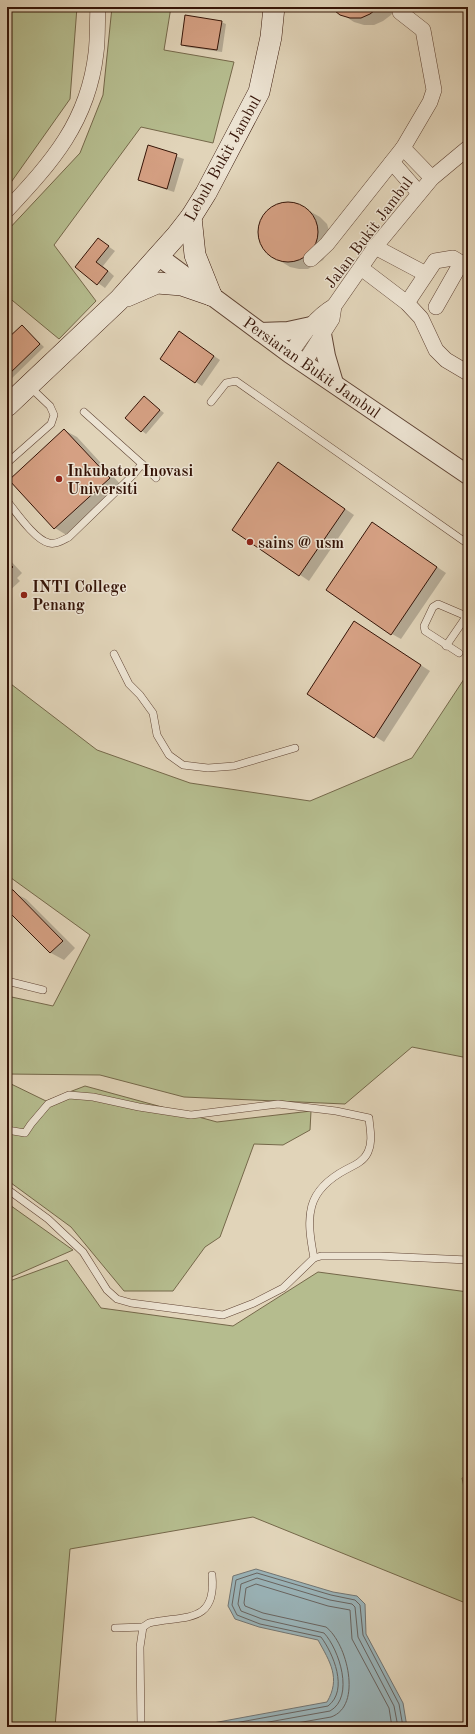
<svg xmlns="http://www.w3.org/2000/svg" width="475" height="1734" font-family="'Old Standard TT',serif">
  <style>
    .green { fill: #b5bc8e; stroke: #75684a }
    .water { fill: #9ab5bb; stroke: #727573 }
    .shadow { fill: #0003 }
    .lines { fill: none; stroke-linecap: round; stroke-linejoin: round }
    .shore { stroke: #686461; stroke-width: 1 }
    .building { fill: #d5a083; stroke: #351407 }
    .service-casing { stroke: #604434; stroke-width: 8 }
    .minor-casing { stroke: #604434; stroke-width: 16 }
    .tertiary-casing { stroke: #604434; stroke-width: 20 }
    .secondary-casing { stroke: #351407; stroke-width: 22 }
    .service { stroke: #ece3d2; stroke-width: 7 }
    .minor { stroke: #ece3d2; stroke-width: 15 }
    .tertiary { stroke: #ece3d2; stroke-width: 18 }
    .secondary { stroke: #ece3d2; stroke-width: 21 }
    .poi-dot { fill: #8f2418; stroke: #ece3d2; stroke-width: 1.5 }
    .labels { text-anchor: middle; stroke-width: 3; stroke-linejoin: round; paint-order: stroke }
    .street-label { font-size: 16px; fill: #351407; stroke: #ece3d2 }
    .poi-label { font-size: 16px; font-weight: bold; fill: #351407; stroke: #ece3d2; text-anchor: start }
  </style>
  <rect width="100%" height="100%" fill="#e1d4b9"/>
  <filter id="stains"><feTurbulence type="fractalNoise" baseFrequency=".005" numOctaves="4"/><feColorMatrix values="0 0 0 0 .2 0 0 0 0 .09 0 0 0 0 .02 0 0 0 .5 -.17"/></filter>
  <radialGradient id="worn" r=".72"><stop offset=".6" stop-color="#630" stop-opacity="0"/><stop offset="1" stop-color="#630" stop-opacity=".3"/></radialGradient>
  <!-- green -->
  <g class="green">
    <polygon points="7,7 77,7 70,99 7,188"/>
    <polygon points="112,7 171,7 164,50 234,62 213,143 141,127 54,245 96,301 59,339 7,296 7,231 80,153 103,95"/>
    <polygon points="468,673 468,1058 412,1047 345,1104 184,1097 100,1075 7,1074 7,996 53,1006 90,935 7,875 7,681 97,750 190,783 310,801 412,758"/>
    <polygon points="7,1082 46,1101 85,1086 217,1122 311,1111 310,1130 283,1145 254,1144 220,1237 205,1247 173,1291 124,1291 71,1227 7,1180"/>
    <polygon points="7,1203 73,1250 7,1279"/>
    <polygon points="67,1260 101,1308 233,1326 318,1272 468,1292 468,1477 462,1478 468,1506 468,1604 253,1517 70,1549 55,1727 7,1727 7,1282"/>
  </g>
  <!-- water -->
  <path class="water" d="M256 1569 333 1592 357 1596 365 1604 366 1634 403 1703 407 1727H191L327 1702C341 1678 330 1662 318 1640L259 1627 235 1619 228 1606 233 1576Z"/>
  <!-- shadow -->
  <g class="shadow">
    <polygon points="331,7 396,7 391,15 383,21 374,25 364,25 354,22"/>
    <polygon points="221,22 226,24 222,52 186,47 182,44"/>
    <polygon points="149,147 184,159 174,192 146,183 139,179"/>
    <polygon points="287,202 297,204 320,217 327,224 330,234 328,252 323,260 308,269 299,269 290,267 269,254 263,247 259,238 259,227 262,218 269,210 277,204"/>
    <polygon points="98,239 115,251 103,266 114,276 105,288 76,267"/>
    <polygon points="22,326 44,347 8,382 7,340"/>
    <polygon points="186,337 220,360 202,386 196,382"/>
    <polygon points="144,397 164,413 146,434 126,418"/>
    <polygon points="64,430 77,437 122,486 68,536 55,528 10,480"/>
    <polygon points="288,469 354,515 309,581 234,530"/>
    <polygon points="372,523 446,573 401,639 392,634"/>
    <polygon points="7,557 22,573 17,578 20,581 7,593"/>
    <polygon points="363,628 430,671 384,742 309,694"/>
    <polygon points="7,889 26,899 75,948 64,960 51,953 12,913 7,912"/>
  </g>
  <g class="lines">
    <!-- shore -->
    <g class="shore">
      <path d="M213 1727 328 1706C349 1690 333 1653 321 1637L260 1624 237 1615 232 1605 236 1580 257 1573 331 1595 355 1600 360 1605 363 1635 399 1704 403 1727"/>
      <path d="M241 1727 330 1711C355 1697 339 1649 324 1633L262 1619 241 1611 238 1604 241 1584 257 1578 330 1600 352 1604 355 1607 358 1637 394 1706 398 1727"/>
      <path d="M274 1727 331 1717C363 1706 347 1643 326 1627L263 1613 245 1606 244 1603 246 1588 256 1584 328 1606 350 1610 352 1639 389 1708 392 1727"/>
    </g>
  </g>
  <!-- building -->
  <g class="building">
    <polygon points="330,7 379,7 370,14 361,18 350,18 340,15"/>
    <polygon points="185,15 222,21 217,50 181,45"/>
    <polygon points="148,145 177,154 167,189 138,180"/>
    <circle cx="288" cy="232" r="30"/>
    <polygon points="98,238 109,246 96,262 108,271 97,285 75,267"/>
    <polygon points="22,325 40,344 7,376 7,339"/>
    <polygon points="179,331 214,356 195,383 160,359"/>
    <polygon points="144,396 160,410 141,432 125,418"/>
    <polygon points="64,429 110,478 54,529 9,480"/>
    <polygon points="278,462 345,509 299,576 232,530"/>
    <polygon points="372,522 437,567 391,635 326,590"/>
    <polygon points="7,561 13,567 8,572 11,575 7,579"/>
    <polygon points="354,621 421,665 374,738 307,694"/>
    <polygon points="7,888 13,890 63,941 50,953 7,910"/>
  </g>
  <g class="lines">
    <defs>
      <g id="service">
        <polyline points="468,189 468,200"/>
        <polyline points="211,402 226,383 236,381 468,544"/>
        <polyline points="84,412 142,464"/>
        <polyline points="7,463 51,424 54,415 50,406 30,387"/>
        <path d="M7 501C16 512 35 540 49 543 56 545 63 540 69 537L133 475 142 464 156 478"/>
        <polyline points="446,646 468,614"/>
        <polyline points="459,653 425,631 424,626 433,607 438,604 466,616"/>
        <polyline points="114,654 129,684 140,695 153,713 157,735 169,755 183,765 208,768 234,766 295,748"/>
        <polyline points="7,981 43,990"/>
        <path d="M7 1130 25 1133 31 1124 48 1104 69 1095 93 1097 139 1107 191 1115 278 1104 336 1111 369 1118C370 1130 373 1141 368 1152 364 1161 355 1165 347 1169 305 1191 306 1216 314 1258"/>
        <polyline points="7,1189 48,1219 83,1252 107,1290 117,1299 131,1303 223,1315 254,1303 283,1288 314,1258 321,1256 380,1256 468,1260"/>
        <polyline points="115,1628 143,1627"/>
        <path d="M141 1727 140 1647 143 1627 149 1623C183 1615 217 1625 212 1575"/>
      </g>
      <g id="minor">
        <polyline points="403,148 432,178"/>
        <polyline points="392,162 419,193"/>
        <path d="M7 210C52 162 88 122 96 53 98 38 97 22 98 7"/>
        <polyline points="375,247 426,274"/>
        <polyline points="311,259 327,244 403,148 430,102 434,90 423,30 400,12"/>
        <polyline points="361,268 407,303 421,318 436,350 446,360 468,373"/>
        <polyline points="407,303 435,261 453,258 468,267"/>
        <polyline points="436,307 461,263"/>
        <path d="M290 354C303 335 315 317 334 306"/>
        <polyline points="304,363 332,319 334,306 375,247 432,178 468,148"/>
      </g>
      <g id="tertiary">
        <polyline points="158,256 290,354 468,475"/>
        <polyline points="260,332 288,331 311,326"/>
        <polyline points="322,334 326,356 334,383"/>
      </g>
      <g id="secondary">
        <polyline points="191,217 195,255 211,295"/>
        <polyline points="127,296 157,283 182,285 211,295"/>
        <polyline points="7,406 119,300 177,235 191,217 206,193 259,92 271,37 274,7"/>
      </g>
    </defs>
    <!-- service casing -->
    <use href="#service" class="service-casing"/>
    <!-- minor casing -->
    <use href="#minor" class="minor-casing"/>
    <!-- tertiary casing -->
    <use href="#tertiary" class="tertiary-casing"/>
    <!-- secondary casing -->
    <use href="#secondary" class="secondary-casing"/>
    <!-- service -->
    <use href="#service" class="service"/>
    <!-- minor -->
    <use href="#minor" class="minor"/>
    <!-- tertiary -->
    <use href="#tertiary" class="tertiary"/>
    <!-- secondary -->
    <use href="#secondary" class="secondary"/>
  </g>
  <!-- markers -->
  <g class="poi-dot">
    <circle cx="59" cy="479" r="4"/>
    <circle cx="250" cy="542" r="4"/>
    <circle cx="24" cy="595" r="4"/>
  </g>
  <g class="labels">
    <!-- street labels -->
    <g class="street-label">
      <text transform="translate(222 158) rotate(-61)" y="6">Lebuh Bukit Jambul</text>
      <text transform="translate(368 232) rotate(-53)" y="6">Jalan Bukit Jambul</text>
      <text transform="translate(312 367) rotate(35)" y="6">Persiaran Bukit Jambul</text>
    </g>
    <!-- poi labels -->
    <g class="poi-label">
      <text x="67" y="476">Inkubator Inovasi<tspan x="67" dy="18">Universiti</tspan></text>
      <text x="258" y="548">sains @ usm</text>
      <text x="32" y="592">INTI College<tspan x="32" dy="18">Penang</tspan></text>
    </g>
  </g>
  <!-- margin -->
  <rect width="475" height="1734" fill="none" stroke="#e1d4b9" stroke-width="24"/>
  <rect x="8" y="8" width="459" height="1718" fill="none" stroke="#351407" stroke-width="2"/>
  <rect x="12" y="12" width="451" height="1710" fill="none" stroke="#351407"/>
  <rect width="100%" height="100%" filter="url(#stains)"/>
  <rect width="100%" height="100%" fill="url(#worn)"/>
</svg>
